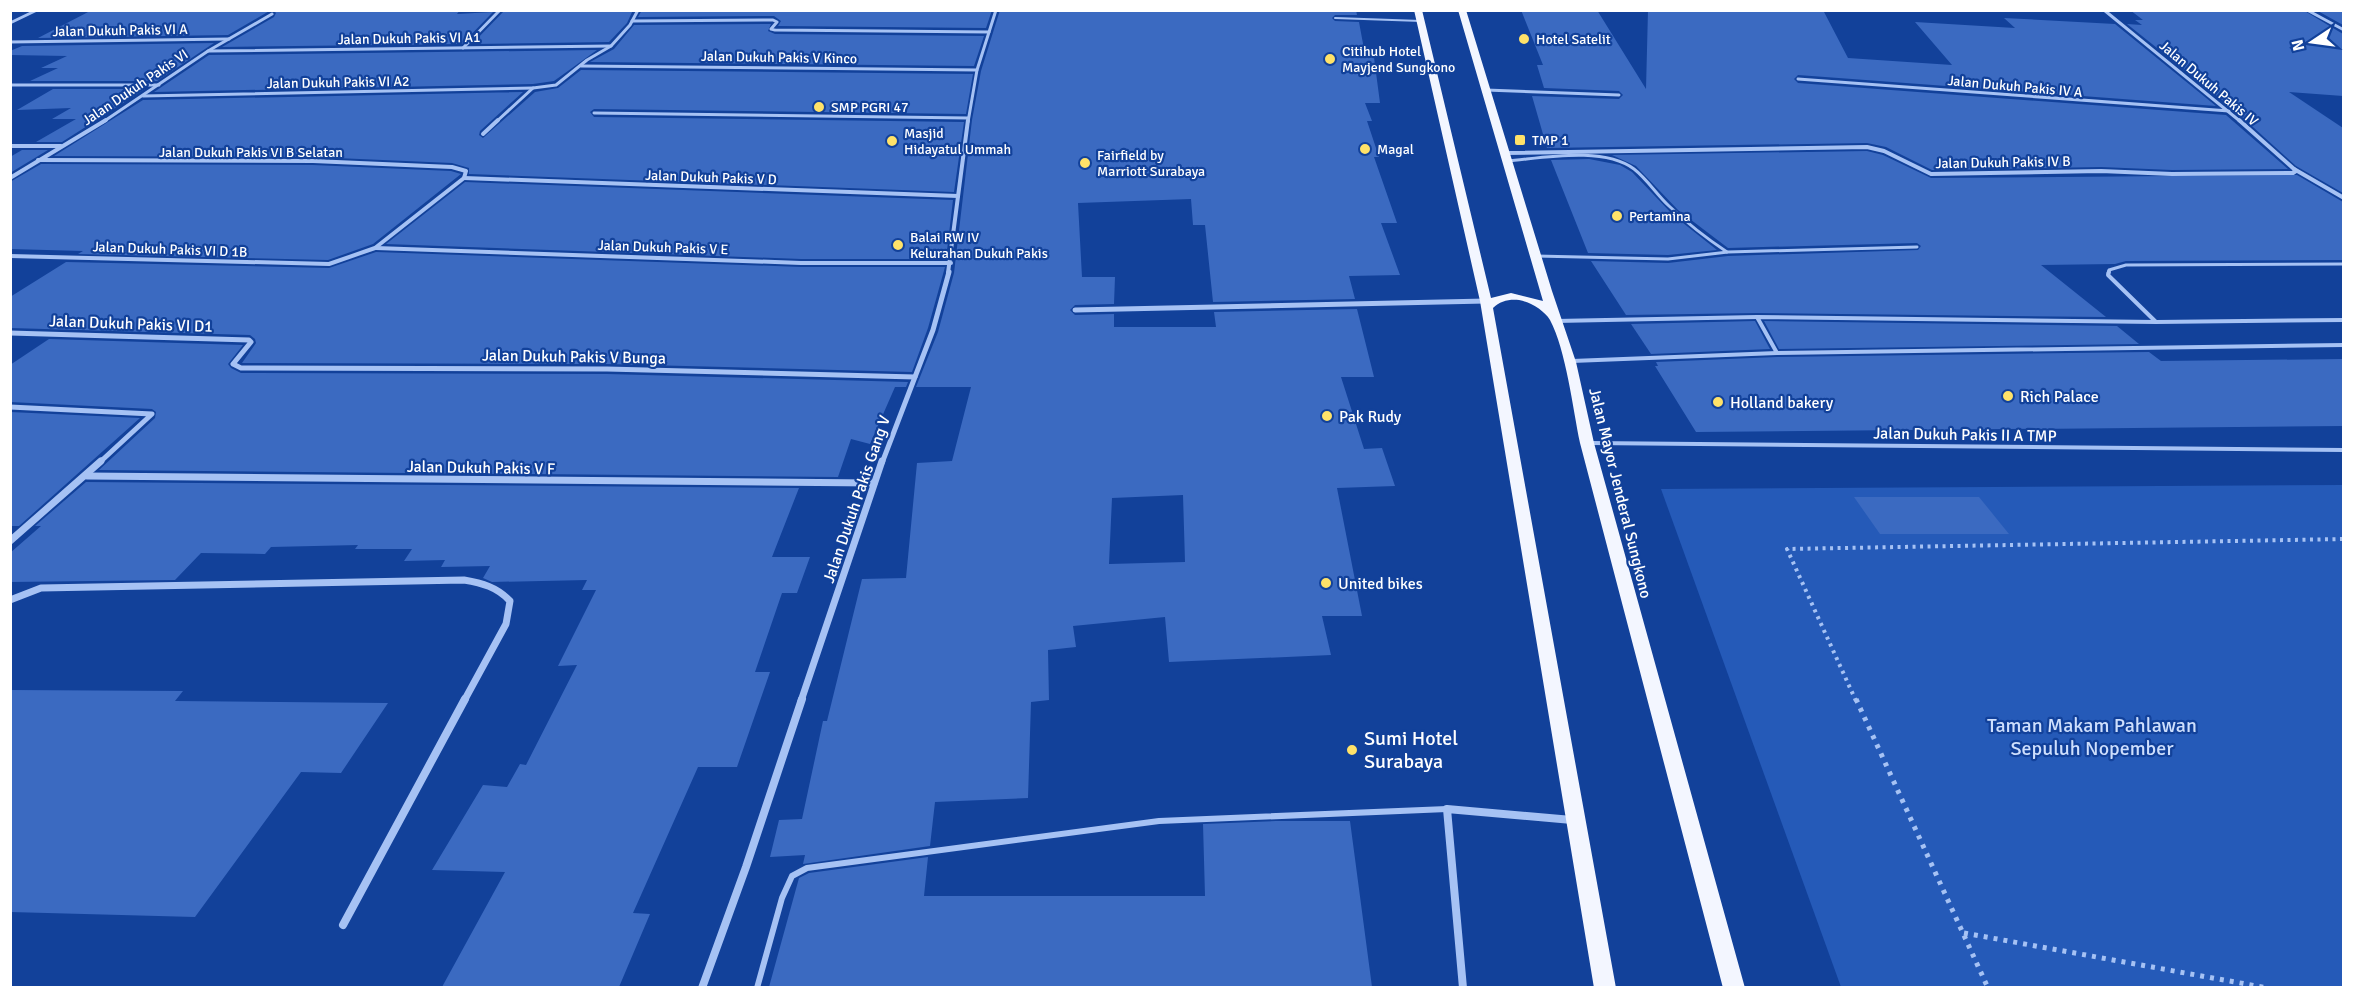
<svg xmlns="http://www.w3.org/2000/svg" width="2354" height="998" font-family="Signika,sans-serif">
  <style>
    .green { fill: #255ab8 }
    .building { fill: #3b6ac1; fill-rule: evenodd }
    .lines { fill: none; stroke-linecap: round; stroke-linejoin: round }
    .path-far1 { stroke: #a6c2f4; stroke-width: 4; stroke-dasharray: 3 4.5; stroke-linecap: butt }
    .path { stroke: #a6c2f4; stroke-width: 5; stroke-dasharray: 4 6; stroke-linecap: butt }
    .service-far3 { stroke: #a6c2f4; stroke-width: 2 }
    .service-far2 { stroke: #a6c2f4; stroke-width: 3 }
    .service-far1 { stroke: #a6c2f4; stroke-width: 4 }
    .service { stroke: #a6c2f4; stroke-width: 6 }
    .minor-far4 { stroke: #a6c2f4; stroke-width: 3 }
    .minor-far3 { stroke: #a6c2f4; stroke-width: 4 }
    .minor-far2 { stroke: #a6c2f4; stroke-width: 5 }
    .minor-far1 { stroke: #a6c2f4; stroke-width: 7 }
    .minor { stroke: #a6c2f4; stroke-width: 8 }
    .primary { fill: #f3f6ff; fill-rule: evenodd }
    .poi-dot { fill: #ffe269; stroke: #12419a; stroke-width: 2 }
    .labels { text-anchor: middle; stroke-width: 4.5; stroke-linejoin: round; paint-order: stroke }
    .far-street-label { font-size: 14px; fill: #fff; stroke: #12419a }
    .far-poi-label { font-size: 14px; fill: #fff; stroke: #12419a; text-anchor: start }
    .street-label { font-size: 16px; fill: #fff; stroke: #12419a }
    .poi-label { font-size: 16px; fill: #fff; stroke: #12419a; text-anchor: start }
    .near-park-label { font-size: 20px; fill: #cedffd; stroke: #12419a }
    .near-poi-label { font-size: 20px; fill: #fff; stroke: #12419a; text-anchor: start }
  </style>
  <rect width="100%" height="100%" fill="#12419a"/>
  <!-- green -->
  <polygon class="green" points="2343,485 2343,987 1841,987 1661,489"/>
  <!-- building -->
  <g class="building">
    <polygon points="92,10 271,10 228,35 38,38"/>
    <polygon points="273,10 460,10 457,14 493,12 462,44 222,47 274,17 276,13"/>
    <polygon points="535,10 633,10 627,23 609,42 472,44 503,12"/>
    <polygon points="642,10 992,10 986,28 778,26 781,21 774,16 638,17"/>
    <path d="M1000 10H1356L1357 15H1335L1332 18 1335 21 1359 22 1364 49 1373 50 1380 103H1365L1372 121H1367L1379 157H1374L1397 223H1381L1400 275 1349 276 1355 299 1213 302 1205 225H1193L1191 199 1078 203 1082 277H1115L1114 304 1075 305 1070 310 1075 315 1114 314V327H1216L1214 312 1357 309 1374 377H1341L1364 449 1382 448 1395 486 1337 488 1362 616H1322L1331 655 1169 662 1165 617 1073 626 1076 647 1048 650 1049 700 1031 702 1028 798 935 802 930 846 803 864 805 855 770 857 779 820 802 819 823 721H827L862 579 906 578 917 463 952 461 971 387H916L938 332 954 273 972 120 981 71ZM1183 495 1185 562 1109 564 1112 498Z"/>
    <polygon points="1521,10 1597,10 1646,89 1648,10 1823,10 1848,58 1952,65 1915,22 2015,28 2004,18 2115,24 2216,106 1798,75 1794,79 1798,83 2226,115 2288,169 2172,170 2101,167 1932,170 1886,147 1867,143 1547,148 1532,96 1619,99 1623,95 1619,91 1544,88 1537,65 1543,65"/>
    <polygon points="2130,10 2303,10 2343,34 2343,96 2289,92 2343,128 2343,193 2296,166 2232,108 2127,24 2142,25 2135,20 2143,20"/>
    <polygon points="2316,10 2343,10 2343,25"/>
    <polygon points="771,24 768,31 775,34 984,36 974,66 590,62 614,49 634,25"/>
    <polygon points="214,43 157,81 30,81 58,68 41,68 67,56 10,55 10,51 22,46"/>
    <polygon points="597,50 554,81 533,84 154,92 209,55"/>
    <polygon points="581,70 973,74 966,114 594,109 590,112 594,117 964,122 954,192 469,174 469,168 452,163 313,157 54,156 143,100 523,92 480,131 479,135 483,138 535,92 558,88"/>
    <polygon points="53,89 145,89 62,142 36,142 76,119 52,119 71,108 17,110"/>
    <polygon points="22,150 48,150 10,173 10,157"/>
    <polygon points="1867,151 1883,155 1931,178 2297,175 2343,202 2343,260 2126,261 2115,264 2041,265 2106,317 1757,313 1626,315 1591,261 1668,263 1728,256 1918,250 1921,246 1917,243 1728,248 1678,210 1636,166 1612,155"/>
    <polygon points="1589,159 1620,165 1632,172 1673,215 1717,250 1668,255 1588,253 1551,160"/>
    <polygon points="41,164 313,165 451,171 461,174 373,244 328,260 78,254 83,251 10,249 10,182"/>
    <polygon points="465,182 953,200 946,259 801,259 386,244"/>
    <polygon points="376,252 801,267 945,267 928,328 912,372 607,364 242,363 256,343 255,339 250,335 10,328 10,297 66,262 329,268"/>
    <polygon points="1755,321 1770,349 1651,354 1631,324"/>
    <polygon points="1764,321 2117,326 2139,344 1779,349"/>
    <polygon points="49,339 243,345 228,364 231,368 241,373 607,374 908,382 906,387 895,387 870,444 851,439 838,477 99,470 155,418 156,412 152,409 10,402 10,365"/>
    <polygon points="2149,352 2161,361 2343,359 2343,426 1696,432 1655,366 1658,366 1656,362 1777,357"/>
    <polygon points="10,412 140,418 19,526 10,526"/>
    <polygon points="86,482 799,488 772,557 810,557 797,593 782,593 755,672 770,672 737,767 698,767 633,913 650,914 619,987 442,987 505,872 432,870 483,785 507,787 520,764 526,765 577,665 558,666 596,590 582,590 587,580 492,582 483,578 490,566 441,567 445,560 404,561 412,549 355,549 358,545 271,547 265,554 201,553 175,580 10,582 10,553 41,526 35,526"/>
    <polygon points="1854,497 1979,497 2009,534 1880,534"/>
    <polygon points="10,690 183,691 175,701 388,703 341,773 301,772 195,917 10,912"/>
    <polygon points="1276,821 1350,821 1372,987 769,987 799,878 809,873 928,857 924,896 1205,896 1203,824"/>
  </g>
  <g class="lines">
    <!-- path-far1 -->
    <polyline class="path-far1" points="1856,701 1787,549 2344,539"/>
    <!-- path -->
    <g class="path">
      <polyline points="1856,699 1988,988"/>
      <polyline points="1964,933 2268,988"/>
    </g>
    <!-- service-far3 -->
    <polyline class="service-far3" points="1335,18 1421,21"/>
    <!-- service-far2 -->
    <g class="service-far2">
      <path d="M1507 161C1543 158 1603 146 1634 169 1647 179 1657 195 1669 206 1687 223 1706 238 1727 252"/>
      <polyline points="1536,256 1668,259 1728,252 1917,247"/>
      <polyline points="2108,273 2109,270 2126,265 2344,264"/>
    </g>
    <!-- service-far1 -->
    <g class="service-far1">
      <polyline points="2109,272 2108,275 2156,322"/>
      <polyline points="1556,321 1757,317"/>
      <polyline points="1777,353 1757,317 2156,322 2344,320"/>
      <polyline points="1572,361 1777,353 2344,345"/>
      <polyline points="1590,443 2344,450"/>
    </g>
    <!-- service -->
    <polyline class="service" points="757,988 782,898 792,876 807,868 1159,821 1447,809"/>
    <!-- minor-far4 -->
    <g class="minor-far4">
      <polyline points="2104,10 2241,122"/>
      <polyline points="2307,10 2344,30"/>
      <polyline points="632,21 773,20 777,22 771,29 775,30 989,32"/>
      <polyline points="10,23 37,10"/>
      <polyline points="10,42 229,39"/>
      <polyline points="463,48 500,10"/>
      <polyline points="208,51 611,46"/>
      <polyline points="581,66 977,70"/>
      <polyline points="1798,79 2229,111"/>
      <polyline points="10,85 159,85"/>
      <polyline points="1486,90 1619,95"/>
      <polyline points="143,96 533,88"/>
      <polyline points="594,113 968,118"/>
      <polyline points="103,122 208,51 272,14"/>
      <polyline points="496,122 533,88 556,85 587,60 611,46 630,25 638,10"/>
      <polyline points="968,122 977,70 996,10"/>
    </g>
    <!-- minor-far3 -->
    <g class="minor-far3">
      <polyline points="2239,120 2294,169 2344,198"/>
      <polyline points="483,134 498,120"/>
      <polyline points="10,146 61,146"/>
      <polyline points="1505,153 1867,147 1884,151 1931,174 2101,171 2172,174 2293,173 2296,171 2294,169"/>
      <polyline points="10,178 106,120"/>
      <polyline points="464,178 958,196"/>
      <polyline points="376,248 801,263 951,263"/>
      <polyline points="10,256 329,264 375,248 464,178 466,171 452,167 313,161 38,160"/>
      <polyline points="948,273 968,120"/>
    </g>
    <!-- minor-far2 -->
    <g class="minor-far2">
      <polyline points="1075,310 1486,301"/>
      <polyline points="10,333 249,340 251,342 233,364 241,368 607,369 915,377"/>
      <polyline points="10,407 152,414 99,463"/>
      <polyline points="882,463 933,330 949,272"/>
    </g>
    <!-- minor-far1 -->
    <g class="minor-far1">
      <polyline points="87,476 874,483"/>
      <polyline points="10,541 101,461"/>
      <path d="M10 600 41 588 464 580C482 583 497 587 510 601L506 624 464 701"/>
      <polyline points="801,701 882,461"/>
    </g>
    <!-- minor -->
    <g class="minor">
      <polyline points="343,925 465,699"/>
      <polyline points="702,988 746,867 802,699"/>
      <polyline points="1463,988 1447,809 1572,820"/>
    </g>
    <!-- primary -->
    <path class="primary" d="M1414 10H1422L1491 298 1511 293 1543 301 1458 10H1466L1552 291 1576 362 1594 443 1745 988H1723L1580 443C1573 409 1566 350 1550 320 1544 310 1530 302 1519 300 1509 299 1500 301 1493 308L1616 988H1594L1480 301Z"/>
  </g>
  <!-- markers -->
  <g class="poi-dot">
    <circle cx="1524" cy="39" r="6"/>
    <circle cx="1330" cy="59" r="6"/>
    <circle cx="819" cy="107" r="6"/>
    <rect x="1514" y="134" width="12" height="12" rx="3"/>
    <circle cx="892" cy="141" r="6"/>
    <circle cx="1365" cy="149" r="6"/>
    <circle cx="1085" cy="163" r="6"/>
    <circle cx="1617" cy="216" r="6"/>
    <circle cx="898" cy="245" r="6"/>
    <circle cx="2008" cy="396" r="6"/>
    <circle cx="1718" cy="402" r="6"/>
    <circle cx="1327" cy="416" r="6"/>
    <circle cx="1326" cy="583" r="6"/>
    <circle cx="1352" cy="750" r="6"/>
  </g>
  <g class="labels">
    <!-- far-street labels -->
    <g class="far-street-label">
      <text transform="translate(120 30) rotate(-1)" y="5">Jalan Dukuh Pakis VI A</text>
      <text transform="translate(409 38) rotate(-1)" y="5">Jalan Dukuh Pakis VI A1</text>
      <text transform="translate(779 57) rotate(1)" y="5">Jalan Dukuh Pakis V Kinco</text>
      <text transform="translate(338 82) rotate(-1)" y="5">Jalan Dukuh Pakis VI A2</text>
      <text transform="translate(2209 83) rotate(40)" y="5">Jalan Dukuh Pakis IV</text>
      <text transform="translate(2015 86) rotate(5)" y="5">Jalan Dukuh Pakis IV A</text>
      <text transform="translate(135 87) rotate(-34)" y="5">Jalan Dukuh Pakis VI</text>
      <text x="251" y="157">Jalan Dukuh Pakis VI B Selatan</text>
      <text transform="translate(2003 162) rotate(-1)" y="5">Jalan Dukuh Pakis IV B</text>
      <text transform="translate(711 177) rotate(2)" y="5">Jalan Dukuh Pakis V D</text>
      <text transform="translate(663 247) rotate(2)" y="5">Jalan Dukuh Pakis V E</text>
      <text transform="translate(170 249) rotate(2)" y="5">Jalan Dukuh Pakis VI D 1B</text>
    </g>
    <!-- far-poi labels -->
    <g class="far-poi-label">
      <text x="1536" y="44">Hotel Satelit</text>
      <text x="1342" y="56">Citihub Hotel<tspan x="1342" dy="16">Mayjend Sungkono</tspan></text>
      <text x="831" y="112">SMP PGRI 47</text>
      <text x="904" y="138">Masjid<tspan x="904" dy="16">Hidayatul Ummah</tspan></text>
      <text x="1532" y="145">TMP 1</text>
      <text x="1377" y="154">Magal</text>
      <text x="1097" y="160">Fairfield by<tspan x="1097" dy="16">Marriott Surabaya</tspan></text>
      <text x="1629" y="221">Pertamina</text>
      <text x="910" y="242">Balai RW IV<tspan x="910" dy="16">Kelurahan Dukuh Pakis</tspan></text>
    </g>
    <!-- street labels -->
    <g class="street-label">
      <text transform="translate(131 323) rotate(2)" y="6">Jalan Dukuh Pakis VI D1</text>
      <text transform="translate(574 356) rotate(1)" y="6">Jalan Dukuh Pakis V Bunga</text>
      <text transform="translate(1965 434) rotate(1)" y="6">Jalan Dukuh Pakis II A TMP</text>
      <text transform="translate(481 467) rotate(1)" y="6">Jalan Dukuh Pakis V F</text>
      <text transform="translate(1621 493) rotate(76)" y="6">Jalan Mayor Jenderal Sungkono</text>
      <text transform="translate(856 499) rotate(-71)" y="6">Jalan Dukuh Pakis Gang V</text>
    </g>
    <!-- poi labels -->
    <g class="poi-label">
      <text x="2020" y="402">Rich Palace</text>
      <text x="1730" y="408">Holland bakery</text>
      <text x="1339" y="422">Pak Rudy</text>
      <text x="1338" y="589">United bikes</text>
    </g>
    <!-- near-park labels -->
    <g class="near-park-label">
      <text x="2092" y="732">Taman Makam Pahlawan<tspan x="2092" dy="23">Sepuluh Nopember</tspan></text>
    </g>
    <!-- near-poi labels -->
    <g class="near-poi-label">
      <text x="1364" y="745">Sumi Hotel<tspan x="1364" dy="23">Surabaya</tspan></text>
    </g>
  </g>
  <!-- border -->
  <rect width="2354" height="998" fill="none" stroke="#ffffff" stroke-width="24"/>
  <!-- north arrow -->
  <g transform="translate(2312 42) rotate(257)" stroke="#12419a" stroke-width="4.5" paint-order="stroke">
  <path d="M0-4.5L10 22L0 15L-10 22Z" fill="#ffffff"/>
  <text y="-9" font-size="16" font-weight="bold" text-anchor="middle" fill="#ffffff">N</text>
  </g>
</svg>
